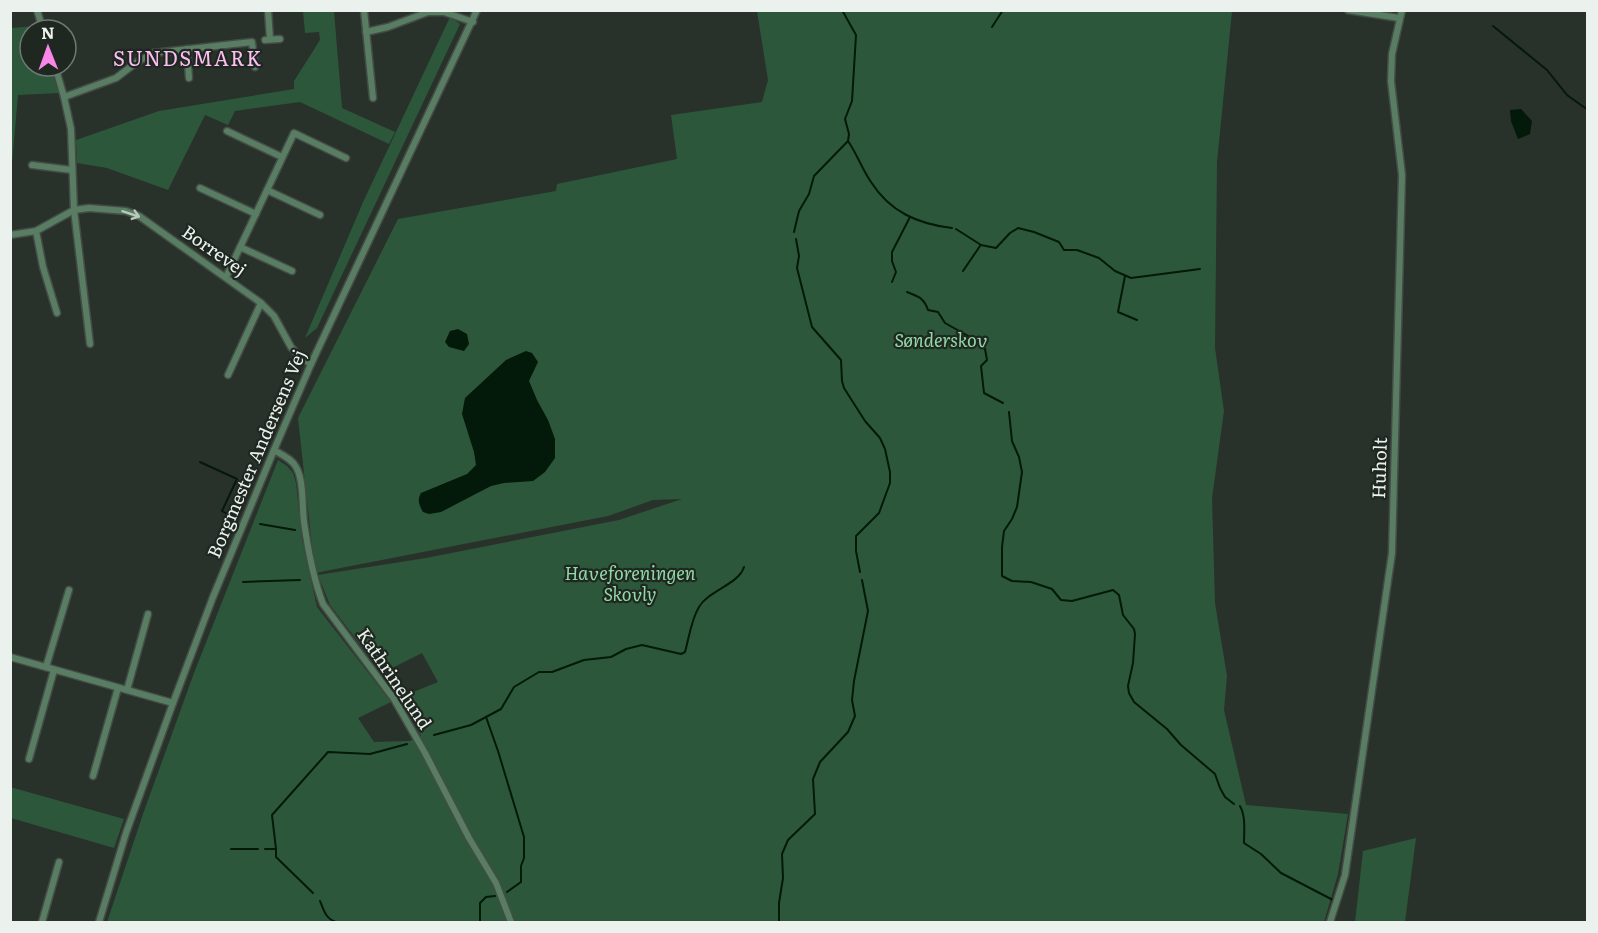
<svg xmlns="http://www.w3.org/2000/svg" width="1598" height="933" font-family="Literata,serif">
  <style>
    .green { fill: #2d573b }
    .water { fill: #03190a }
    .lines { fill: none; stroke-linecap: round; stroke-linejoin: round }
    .stream { stroke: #03190a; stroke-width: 2 }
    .minor-casing { stroke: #444c46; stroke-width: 9 }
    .minor { stroke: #587d62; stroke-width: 6 }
    .oneway { stroke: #b8c8bc }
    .labels { text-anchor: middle; stroke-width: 4.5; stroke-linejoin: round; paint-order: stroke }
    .street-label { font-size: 18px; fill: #ebf1ec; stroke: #1f2721 }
    .park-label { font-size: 18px; font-style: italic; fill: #91d9a6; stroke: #1f2721 }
    .neighbourhood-label { font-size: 20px; letter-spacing: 1.5px; fill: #ffbef3; stroke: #1f2721 }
  </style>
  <rect width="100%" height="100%" fill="#29312b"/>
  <!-- green -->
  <g class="green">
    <polygon points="303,11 334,11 342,108 395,132 389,144 300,102 235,111 228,125 205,115 168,190 107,168 77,163 76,140 159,111 294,89 294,81 320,40 319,32 305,33"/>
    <polygon points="757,11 1232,11 1217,162 1215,348 1224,411 1212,498 1215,603 1227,676 1224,710 1246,805 1348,814 1338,874 1324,922 107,922 143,814 194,673 278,460 287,466 293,473 296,483 302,540 317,607 391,702 358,718 374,742 410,741 421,736 401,697 438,682 422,653 382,673 330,605 318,575 426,558 619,520 682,499 653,500 608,516 315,573 298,418 398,219 556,191 557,184 677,159 671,115 762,102 768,80"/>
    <polygon points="450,17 460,24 317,328 305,338 364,200"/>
    <polygon points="36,26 38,30 30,30 30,66 50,66 59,93 18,95 11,174 11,28"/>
    <polygon points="10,787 124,819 114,848 11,818"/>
    <polygon points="1416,838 1405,922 1355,922 1363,851"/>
  </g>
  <!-- water -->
  <g class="water">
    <polygon points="1521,109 1532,121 1530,134 1518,139 1511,121 1510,110"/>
    <polygon points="458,329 467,334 469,344 464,351 449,347 445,342 450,331"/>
    <path d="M526 351 532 353 538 362 529 381 537 400 548 420 555 439V458L545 472 533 481 504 483 491 486 441 512 429 514 423 512C419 505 417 500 421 493L467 474 476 465 474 452 462 414 465 398 506 360Z"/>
  </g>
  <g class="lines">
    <!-- stream -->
    <g class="stream">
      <polyline points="1493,26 1547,70 1567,95 1588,110"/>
      <polyline points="992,27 1003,10"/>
      <path d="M848 141C857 154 862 169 871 182 890 212 918 224 952 228"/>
      <polyline points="956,229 981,245 996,248 1010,233 1018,228 1034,232 1059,242 1064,250 1077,250 1099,258 1115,271 1131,278 1200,269"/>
      <polyline points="794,232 799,211 809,194 814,176 848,141 849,134 845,119 852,101 856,35 842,10"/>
      <polyline points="796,239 799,256 797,268 812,327 841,360 842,381 844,388 865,421 880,438 885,449 890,472 890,483 879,513 856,536 856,551 860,572"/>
      <polyline points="963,271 980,246"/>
      <polyline points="1125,276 1118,312 1137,320"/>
      <polyline points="892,282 896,272 892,261 892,252 910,217"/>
      <path d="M907 292C918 296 924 298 928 310L938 312 945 323 970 337 985 349 987 360 981 366 984 393 1003 403"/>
      <polyline points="1009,412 1012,441 1019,457 1022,472 1017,507 1012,519 1004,531 1002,547 1002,576 1012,581 1031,582 1052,589 1061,600 1072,601 1113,590 1119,595 1123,615 1134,629 1135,634 1133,663 1128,686 1129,693 1134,702 1167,729 1181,745 1215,774 1220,788 1225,797 1234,804"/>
      <polyline points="200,462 237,479 222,511 229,515"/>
      <polyline points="260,524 295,530"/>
      <polyline points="243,582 300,580"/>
      <polyline points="486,717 498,751 524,837 524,858 521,866 521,882 507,892"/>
      <path d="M434 735 471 725 501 709 514 687 539 672H552L584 660 611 657 626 649 642 645 681 654 685 652C689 638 691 620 699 607 708 591 739 584 744 567"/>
      <path d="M1240 806C1246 817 1244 831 1244 843L1261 854 1281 873 1333 900"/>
      <polyline points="231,849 258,849"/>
      <polyline points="265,849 276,849 272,815 328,752 370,754 407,744"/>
      <polyline points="276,849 276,857 313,893"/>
      <path d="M320 901C324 911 326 919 336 922"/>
      <polyline points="480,922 480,903 486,897 495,896"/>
      <polyline points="779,922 779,903 783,878 782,854 788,840 815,814 813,779 820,762 848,732 855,716 852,700 854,681 868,611 862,580"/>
    </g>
    <defs>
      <g id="minor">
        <polyline points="37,10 43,30"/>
        <polyline points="268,10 270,39"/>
        <polyline points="364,10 373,98"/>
        <polyline points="1348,10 1399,18"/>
        <polyline points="366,32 388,27 428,12 444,12 473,22"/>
        <polyline points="265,40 280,39"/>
        <polyline points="187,49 189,78"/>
        <polyline points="55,66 64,97 71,129 74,210 90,344"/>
        <polyline points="64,97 116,78 137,62 153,53 252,42 255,67"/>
        <polyline points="227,131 282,157"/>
        <polyline points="32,165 72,170"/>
        <polyline points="200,188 256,214"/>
        <polyline points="267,190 320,215"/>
        <polyline points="36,231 43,267 57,313"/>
        <polyline points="10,235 36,231 74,210 89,208 126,211 139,216 261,303 274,316 291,347 299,356 311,364"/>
        <polyline points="240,247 292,271"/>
        <polyline points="226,277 294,133 346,158"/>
        <polyline points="228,375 261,303"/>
        <path d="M274 450C282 455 292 459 296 467 304 480 302 507 304 522 308 550 313 578 323 604L394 699 425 753 469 838 496 883 511 922"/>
        <polyline points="10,657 173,703"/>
        <polyline points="46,667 69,590"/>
        <polyline points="127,690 148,614"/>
        <polyline points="29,759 54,670"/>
        <polyline points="93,776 118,688"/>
        <polyline points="42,922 59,862"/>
        <polyline points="99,922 126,833 173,703 213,597 274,450 311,364 477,10"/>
        <polyline points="1330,922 1345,875 1392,553 1402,175 1391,81 1392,54 1402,10"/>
      </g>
    </defs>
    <!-- minor casing -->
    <use href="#minor" class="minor-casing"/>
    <!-- minor -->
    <use href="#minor" class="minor"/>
  </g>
  <!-- one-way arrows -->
  <defs><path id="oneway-shaft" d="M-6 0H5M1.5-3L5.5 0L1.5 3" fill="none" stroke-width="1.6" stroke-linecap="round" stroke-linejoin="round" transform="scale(1.5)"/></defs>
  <use class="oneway" href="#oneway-shaft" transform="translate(131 214) rotate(18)"/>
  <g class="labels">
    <!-- street labels -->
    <g class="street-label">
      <text transform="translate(214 251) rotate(35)" y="6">Borrevej</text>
      <text transform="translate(257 454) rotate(-67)" y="6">Borgmester Andersens Vej</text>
      <text transform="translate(1380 468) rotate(-88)" y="6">Huholt</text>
      <text transform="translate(394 679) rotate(56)" y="6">Kathrinelund</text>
    </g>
    <!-- park labels -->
    <g class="park-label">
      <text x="941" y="347">Sønderskov</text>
      <text x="630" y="580">Haveforeningen<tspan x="630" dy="21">Skovly</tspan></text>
    </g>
    <!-- neighbourhood labels -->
    <g class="neighbourhood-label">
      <text x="188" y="66">SUNDSMARK</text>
    </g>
  </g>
  <!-- border -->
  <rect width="1598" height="933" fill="none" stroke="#ebf1ec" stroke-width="24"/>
  <!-- north arrow -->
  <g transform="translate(48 48) rotate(359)"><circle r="28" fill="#1f2721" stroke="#717872" stroke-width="1.5"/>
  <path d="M0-4.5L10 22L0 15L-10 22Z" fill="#f987e8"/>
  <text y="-9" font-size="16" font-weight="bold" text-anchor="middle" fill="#ebf1ec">N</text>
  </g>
</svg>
